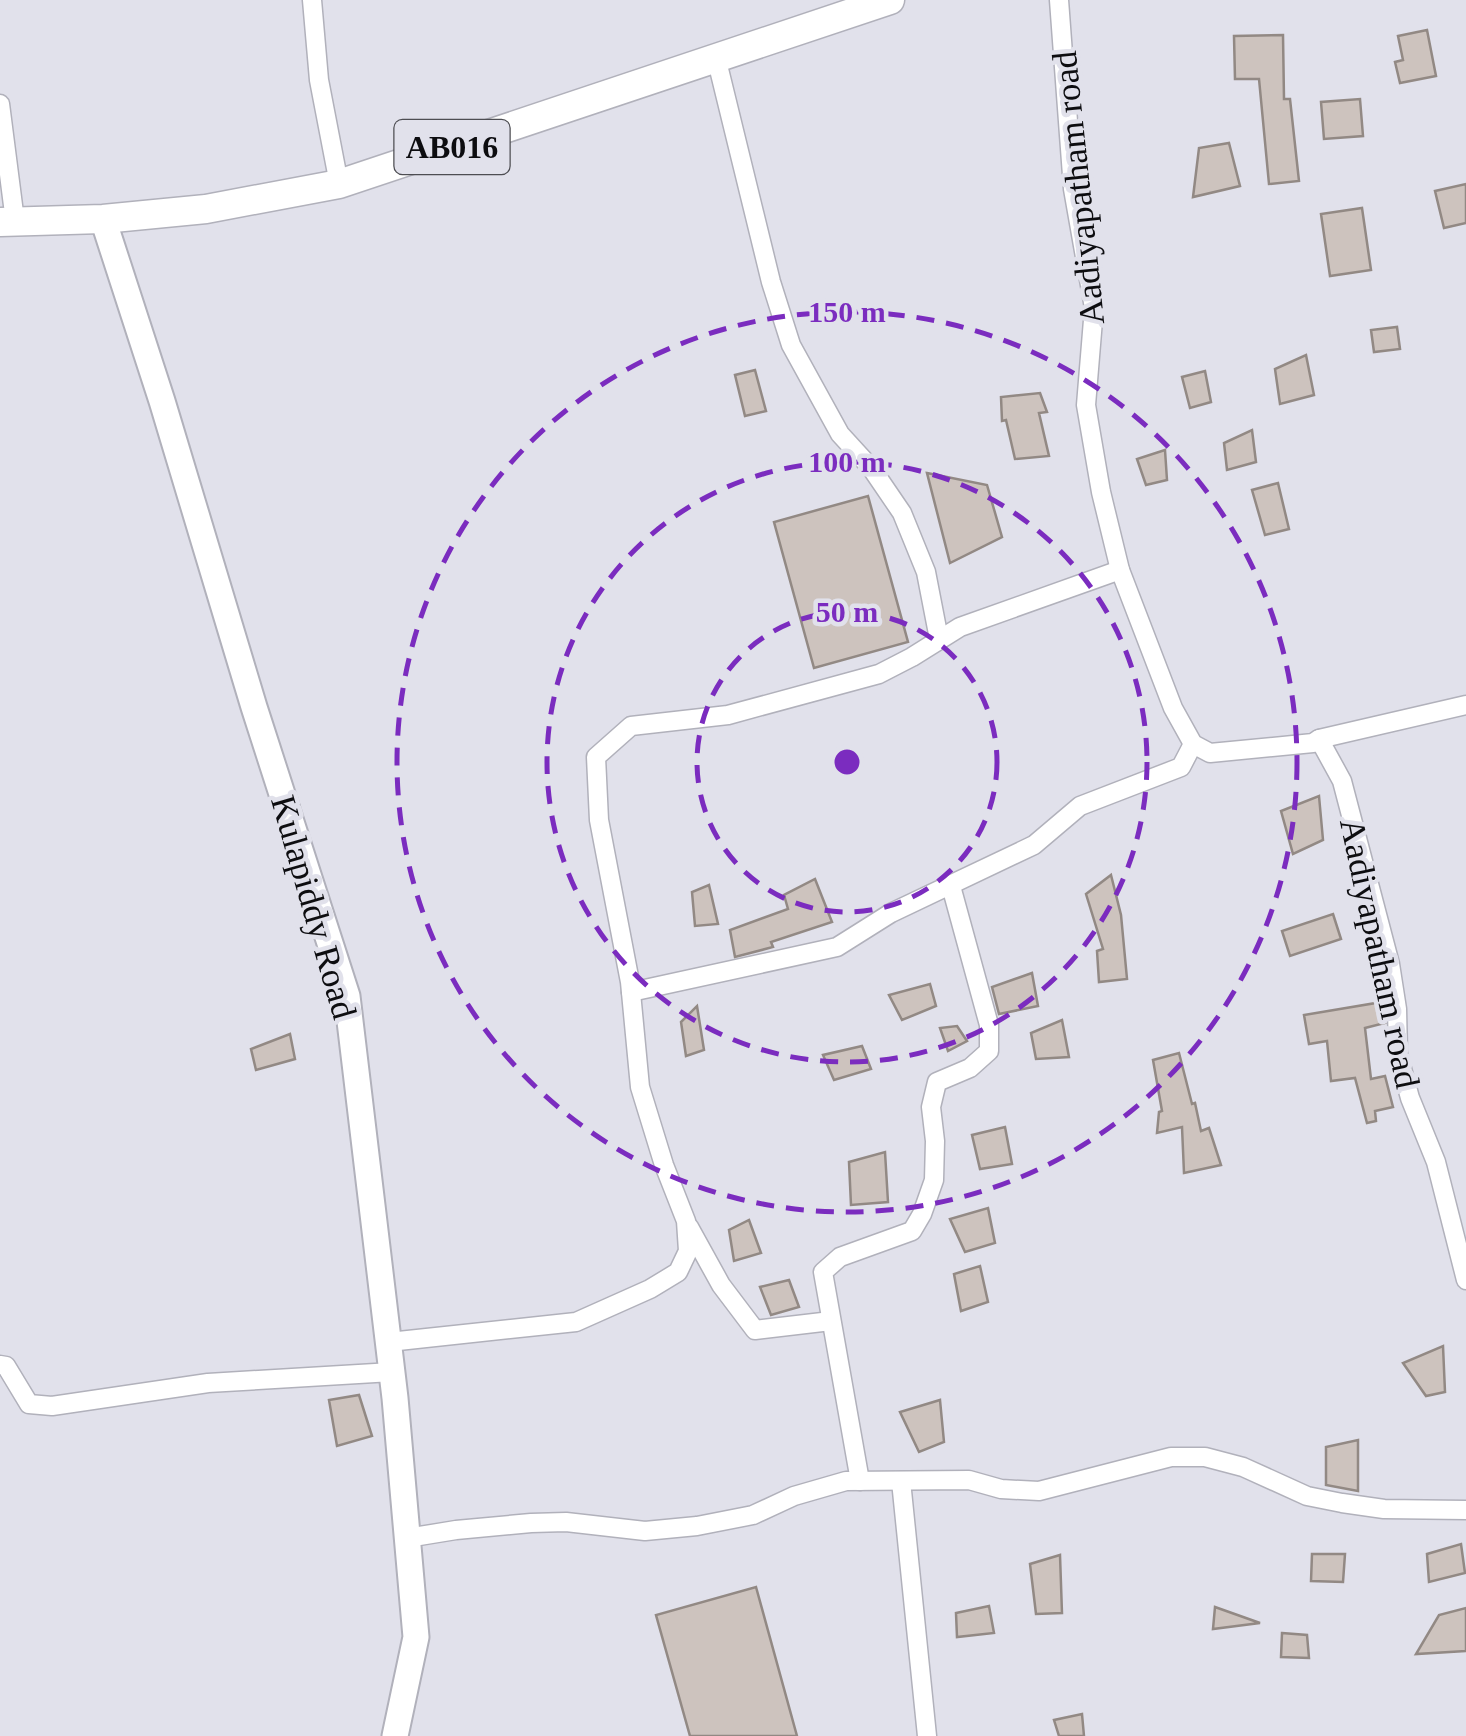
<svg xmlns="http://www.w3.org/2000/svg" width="1466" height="1736" font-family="Georgia,serif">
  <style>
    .building { fill: #cdc3be; stroke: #928984; stroke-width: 2.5 }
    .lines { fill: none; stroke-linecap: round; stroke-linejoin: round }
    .street-casing { stroke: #b1b1bb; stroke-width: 21 }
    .secondary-casing { stroke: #b1b1bb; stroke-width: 29 }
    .primary-casing { stroke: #b1b1bb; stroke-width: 31 }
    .street { stroke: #fff; stroke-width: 18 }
    .secondary { stroke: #fff; stroke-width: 25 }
    .primary { stroke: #fff; stroke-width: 28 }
    .ring { fill: none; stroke: #7b2cbf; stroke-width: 5; stroke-dasharray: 18 12 }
    .labels { text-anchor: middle; stroke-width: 9; stroke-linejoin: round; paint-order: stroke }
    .shield { fill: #e1e1eb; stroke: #4d4d52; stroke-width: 2.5 }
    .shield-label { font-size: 32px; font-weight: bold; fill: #0d0d10 }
    .street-label { font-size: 35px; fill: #0d0d10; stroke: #e1e1eb }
    .centre { fill: #7b2cbf; stroke: #e1e1eb; stroke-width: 5 }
    .ring-label { font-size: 30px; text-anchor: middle; font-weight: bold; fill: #7b2cbf; stroke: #e1e1eb; stroke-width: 9; stroke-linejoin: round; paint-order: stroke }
  </style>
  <rect width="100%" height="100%" fill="#e1e1eb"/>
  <!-- building -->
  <g class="building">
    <polygon points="1427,30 1436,76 1400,83 1395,62 1403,60 1398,36"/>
    <polygon points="1283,35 1284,99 1290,99 1299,181 1269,184 1259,79 1235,79 1234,36"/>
    <polygon points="1360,99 1363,136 1324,139 1321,102"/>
    <polygon points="1229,143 1240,186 1193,197 1199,148"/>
    <polygon points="1466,184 1466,223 1444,228 1435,191"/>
    <polygon points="1362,208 1371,270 1330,276 1321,214"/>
    <polygon points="1397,327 1400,349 1374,352 1371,330"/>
    <polygon points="1306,355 1314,395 1280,404 1275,369"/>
    <polygon points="755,370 766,411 745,416 735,375"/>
    <polygon points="1205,371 1211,402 1190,408 1182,377"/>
    <polygon points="1040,393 1047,412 1039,413 1049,456 1015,459 1006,420 1002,421 1001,397"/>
    <polygon points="1252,430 1256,462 1227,470 1224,443"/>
    <polygon points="1165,450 1167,480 1146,485 1137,459"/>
    <polygon points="927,473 987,485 1002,537 950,563"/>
    <polygon points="1278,483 1289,529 1265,535 1252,490"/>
    <polygon points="868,496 908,642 814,668 774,522"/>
    <polygon points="1319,796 1323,840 1293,854 1281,811"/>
    <polygon points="1111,875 1121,915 1127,979 1099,982 1097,951 1103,949 1086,894"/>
    <polygon points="815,879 832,922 771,942 773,947 735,957 730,930 788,909 784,895"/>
    <polygon points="709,885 718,924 695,926 692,892"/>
    <polygon points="1333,914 1341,939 1290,956 1282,931"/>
    <polygon points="1032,973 1038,1006 999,1014 992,987"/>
    <polygon points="930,984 936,1006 902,1020 889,995"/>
    <polygon points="1376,1003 1385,1023 1365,1028 1371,1079 1385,1076 1393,1107 1375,1111 1376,1121 1367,1123 1355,1078 1331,1081 1327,1041 1309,1044 1304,1015"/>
    <polygon points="697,1006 704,1050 686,1056 681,1022"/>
    <polygon points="1062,1020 1069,1057 1036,1059 1031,1033"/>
    <polygon points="957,1026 967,1041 948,1051 940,1028"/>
    <polygon points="290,1034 295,1059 256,1070 251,1049"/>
    <polygon points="862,1046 871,1069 834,1080 823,1055"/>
    <polygon points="1179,1053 1192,1104 1195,1103 1201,1131 1209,1128 1221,1165 1184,1173 1182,1127 1157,1133 1159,1112 1162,1111 1153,1060"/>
    <polygon points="1005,1127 1012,1164 980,1169 972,1135"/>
    <polygon points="885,1152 888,1202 851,1205 849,1162"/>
    <polygon points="988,1208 995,1243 965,1252 950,1219"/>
    <polygon points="749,1220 761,1253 734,1261 729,1230"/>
    <polygon points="980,1266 988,1302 961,1311 954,1274"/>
    <polygon points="789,1280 799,1307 771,1315 760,1287"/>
    <polygon points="1443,1346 1445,1392 1426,1396 1403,1363"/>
    <polygon points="359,1395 372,1436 337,1446 329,1400"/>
    <polygon points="940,1400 944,1442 919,1452 900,1412"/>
    <polygon points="1358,1440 1358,1491 1326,1485 1326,1447"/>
    <polygon points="1461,1544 1465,1573 1429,1582 1427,1554"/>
    <polygon points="1312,1554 1345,1554 1343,1582 1311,1581"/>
    <polygon points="1060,1555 1062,1613 1036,1614 1030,1564"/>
    <polygon points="756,1587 797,1736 690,1736 656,1615"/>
    <polygon points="989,1606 994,1633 957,1637 956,1613"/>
    <polygon points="1215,1607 1260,1623 1213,1629"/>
    <polygon points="1466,1608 1466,1651 1416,1654 1439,1615"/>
    <polygon points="1282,1633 1307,1635 1309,1658 1281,1657"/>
    <polygon points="1082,1714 1084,1736 1059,1736 1054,1720"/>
  </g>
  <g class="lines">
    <defs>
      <g id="street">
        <polyline points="312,0 319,80 339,184"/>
        <polyline points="1059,0 1073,189 1094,308 1086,405 1101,492 1120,570 1173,708 1193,744 1210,753 1313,743 1319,739 1342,781 1390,964 1397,1009 1398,1054 1410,1098 1436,1162 1466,1280"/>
        <polyline points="716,57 771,282 791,345 840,434 872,469 902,513 926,572 939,639"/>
        <polyline points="0,104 15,221"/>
        <polyline points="1319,739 1466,705"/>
        <polyline points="631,992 837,947 891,913 1034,845 1080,806 1181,767 1193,744"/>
        <polyline points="689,1227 721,1285 755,1330 831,1321"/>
        <polyline points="389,1342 576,1322 650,1289 678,1272 688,1251 686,1221 664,1165 640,1087 630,982 599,820 596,757 631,726 728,715 879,674 912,657 960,627 1120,570"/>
        <polyline points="0,1365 6,1366 29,1404 52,1406 208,1383 392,1372"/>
        <polyline points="860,1481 823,1272 840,1257 912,1231 922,1214 934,1180 935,1141 931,1107 937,1082 970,1068 989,1051 989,1025 951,886"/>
        <polyline points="901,1481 927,1736"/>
        <polyline points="407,1538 456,1530 531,1523 566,1522 645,1531 697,1526 753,1515 794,1496 846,1481 969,1480 1001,1489 1039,1491 1171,1457 1205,1457 1243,1467 1307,1496 1342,1503 1384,1509 1466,1510"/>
      </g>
      <polyline id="secondary" points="103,219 162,401 254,707 347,996 395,1398 416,1637 395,1736"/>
      <polyline id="primary" points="0,222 103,219 206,209 339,184 890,0"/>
    </defs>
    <!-- street casing -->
    <use href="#street" class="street-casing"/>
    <!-- secondary casing -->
    <use href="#secondary" class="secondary-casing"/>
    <!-- primary casing -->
    <use href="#primary" class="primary-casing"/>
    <!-- street -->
    <use href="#street" class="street"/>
    <!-- secondary -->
    <use href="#secondary" class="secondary"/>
    <!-- primary -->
    <use href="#primary" class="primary"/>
  </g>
  <!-- distance rings -->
  <g class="ring">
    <circle cx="847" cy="762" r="150"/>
    <circle cx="847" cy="762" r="300"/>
    <circle cx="847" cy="762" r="450"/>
  </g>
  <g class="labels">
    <!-- shield labels -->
    <rect class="shield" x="394.5" y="120" width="115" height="54" rx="8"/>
    <g class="shield-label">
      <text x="452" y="158">AB016</text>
    </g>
    <!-- street labels -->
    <g class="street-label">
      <text transform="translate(1078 188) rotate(-96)" y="12">Aadiyapatham road</text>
      <text transform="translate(314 907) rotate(74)" y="12">Kulapiddy Road</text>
      <text transform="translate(1380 953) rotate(78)" y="12">Aadiyapatham road</text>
    </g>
  </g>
  <circle cx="847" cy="762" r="15" class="centre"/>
  <g class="ring-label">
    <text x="847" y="322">150 m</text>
    <text x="847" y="472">100 m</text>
    <text x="847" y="622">50 m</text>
  </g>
</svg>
